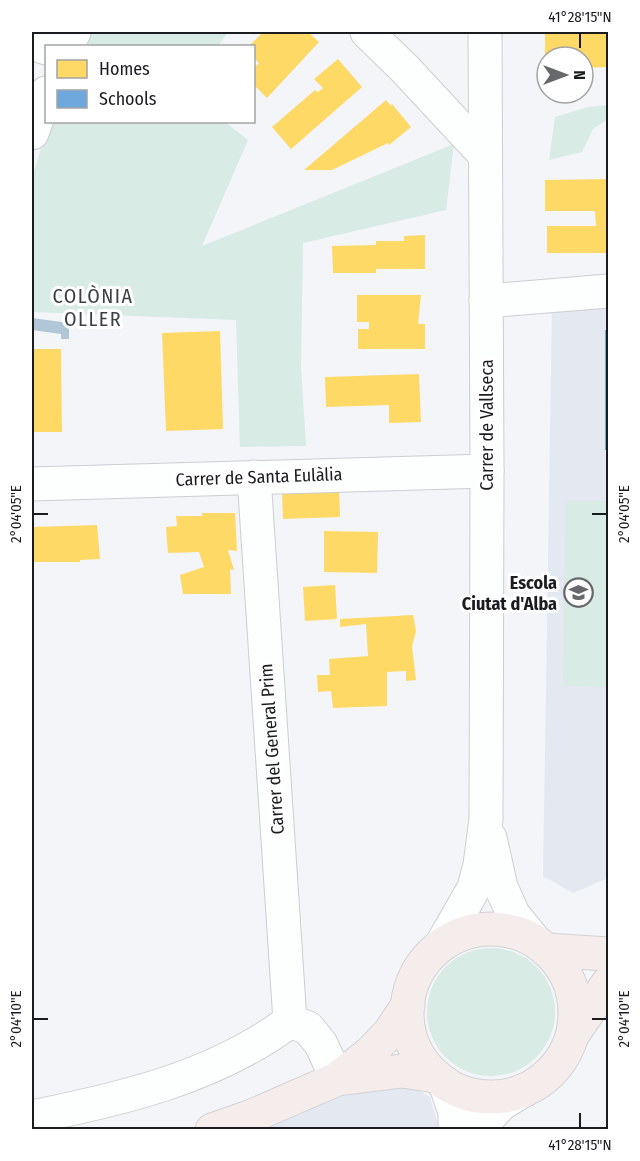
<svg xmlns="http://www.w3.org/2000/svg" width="640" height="1161" font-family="'Fira Sans Condensed',sans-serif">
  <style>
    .built { fill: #e4e8f1 }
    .green { fill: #d8ebe4 }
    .water { fill: #b1c7d8 }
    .homes { fill: #ffd966 }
    .schools { fill: #6fa8dc }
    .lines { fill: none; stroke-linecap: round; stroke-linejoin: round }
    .minor-casing { stroke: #ccced1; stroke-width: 35 }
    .major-casing { stroke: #d2d2d4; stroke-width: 35 }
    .minor { stroke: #fdfefe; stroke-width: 33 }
    .major { stroke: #f5edec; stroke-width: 33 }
    .ticks { fill: none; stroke: #1b1c1f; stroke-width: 2 }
    .labels { text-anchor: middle; stroke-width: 6; stroke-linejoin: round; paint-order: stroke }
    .street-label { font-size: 18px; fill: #1b1c1f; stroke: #fff }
    .poi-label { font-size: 18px; font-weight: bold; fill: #1b1c1f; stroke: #fff; text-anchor: end }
    .neighbourhood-label { font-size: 20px; letter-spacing: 1.5px; fill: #3c3f44; stroke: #fff }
    .neatline { fill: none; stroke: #1b1c1f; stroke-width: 2 }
    .ticks-label { font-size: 15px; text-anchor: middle; fill: #1b1c1f }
  </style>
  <rect width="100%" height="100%" fill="#f3f5f9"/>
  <!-- built -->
  <g class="built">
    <polygon points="608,306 608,878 573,893 543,876 552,310"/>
    <polygon points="358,1083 415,1088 430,1097 439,1129 246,1130"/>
  </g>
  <!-- green -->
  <g class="green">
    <polygon points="86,32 228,32 218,46 79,46"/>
    <polygon points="608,105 608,119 593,129 582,152 549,160 555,117 588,107"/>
    <polygon points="49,122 225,122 248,140 202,246 454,144 446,210 303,243 301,367 306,446 240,447 236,320 32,312 32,178"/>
    <polygon points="565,501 608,501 608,687 563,686"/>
    <circle cx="491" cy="1012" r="64"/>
  </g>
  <!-- water -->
  <polygon class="water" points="32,318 69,323 69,339 61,339 61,334 32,330"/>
  <!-- homes -->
  <g class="homes">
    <polygon points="263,32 308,32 319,42 267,98 254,85 254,68 259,63 254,58 254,46 249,46"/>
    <polygon points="545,32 608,32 608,67 583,68 583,57 545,57"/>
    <polygon points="338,59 362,87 291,149 272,127 315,90 318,92 323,88 314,79"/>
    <polygon points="386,100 391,106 392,104 411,127 389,145 388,143 332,170 304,170"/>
    <polygon points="608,179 608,253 547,253 547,226 596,226 595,211 545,211 545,180"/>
    <polygon points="425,235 425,269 376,269 376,273 333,273 332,246 376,245 376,241 404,241 404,236"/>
    <polygon points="357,295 421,295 418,324 425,324 425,349 358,349 358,329 369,329 369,322 357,322"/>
    <polygon points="220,331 223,429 166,431 162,333"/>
    <polygon points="32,349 61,349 62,432 32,432"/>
    <polygon points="419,374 421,422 389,423 389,405 326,407 325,377"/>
    <polygon points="339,488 340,517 283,519 282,491"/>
    <polygon points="202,513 235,513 237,551 228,550 234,570 230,569 231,594 183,594 180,575 204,567 199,552 168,553 166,527 177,526 176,516 202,516"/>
    <polygon points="97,525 100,559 80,560 80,562 32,562 32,527"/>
    <polygon points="324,531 378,532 377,573 324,572"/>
    <polygon points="335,585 337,619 305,621 303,587"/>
    <polygon points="413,615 416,631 412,647 416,680 406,681 406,671 387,672 387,706 333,708 331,691 318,692 317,675 330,675 329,659 368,656 366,624 340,627 340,619"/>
  </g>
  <!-- schools -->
  <rect class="schools" x="605" y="330" width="3" height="120"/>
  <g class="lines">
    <defs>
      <g id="minor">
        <polyline points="367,32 405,69 485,155"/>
        <polyline points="32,43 46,48"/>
        <polyline points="67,46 74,32"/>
        <polyline points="32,133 46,93"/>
        <polyline points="486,301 608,291"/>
        <polyline points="254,477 290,1021"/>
        <polyline points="32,484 487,471"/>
        <polyline points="490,838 501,887 513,914 534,940"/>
        <polyline points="442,944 474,888 480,865 486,819 487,471 485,32"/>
        <polyline points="290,1021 308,1028 321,1044 337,1079"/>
        <polyline points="445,1083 455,1112 455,1130"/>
        <path d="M32 1117C122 1099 216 1077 290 1021"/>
        <polyline points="477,1130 501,1104 522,1091"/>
      </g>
      <g id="major">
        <circle cx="491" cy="1013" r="84"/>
        <polyline points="546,950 608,954"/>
        <polyline points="573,1034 608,983"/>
        <polyline points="338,1079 402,1071 436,1076"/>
        <polyline points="212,1130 252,1116 337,1079 370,1053 390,1032 408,1005"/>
      </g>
    </defs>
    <!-- minor casing -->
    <use href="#minor" class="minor-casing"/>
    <!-- major casing -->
    <use href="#major" class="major-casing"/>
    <!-- minor -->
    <use href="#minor" class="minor"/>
    <!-- major -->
    <use href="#major" class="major"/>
  </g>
  <!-- ticks -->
  <path class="ticks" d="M580 33V48M33 514H48M592 514H607M33 1019H48M592 1019H607M580 1113V1128"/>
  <!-- icons -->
  <defs>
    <symbol id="school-ring" viewBox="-11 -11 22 22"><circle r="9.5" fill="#fff" stroke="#67686b" stroke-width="1.5"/><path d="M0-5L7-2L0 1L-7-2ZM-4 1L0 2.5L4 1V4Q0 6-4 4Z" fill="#67686b"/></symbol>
  </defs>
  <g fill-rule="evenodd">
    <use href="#school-ring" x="562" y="576" width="33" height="33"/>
  </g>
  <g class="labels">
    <!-- street labels -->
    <g class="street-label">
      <text transform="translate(487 425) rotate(-90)" y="6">Carrer de Vallseca</text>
      <text transform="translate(259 477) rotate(-2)" y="6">Carrer de Santa Eulàlia</text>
      <text transform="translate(272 749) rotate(-94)" y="6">Carrer del General Prim</text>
    </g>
    <!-- poi labels -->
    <g class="poi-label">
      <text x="557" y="589">Escola<tspan x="557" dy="21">Ciutat d'Alba</tspan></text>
    </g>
    <!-- neighbourhood labels -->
    <g class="neighbourhood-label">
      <text x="93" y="303">COLÒNIA<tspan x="93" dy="23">OLLER</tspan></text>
    </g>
  </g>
  <!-- border -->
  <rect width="640" height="1161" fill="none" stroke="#ffffff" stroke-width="66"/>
  <!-- legend -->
  <rect x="45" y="45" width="210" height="78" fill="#ffffff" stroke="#a4a4a5" stroke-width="1.5"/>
  <rect x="57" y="60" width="30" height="18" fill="#ffd966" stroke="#a4a4a5" stroke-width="1.5"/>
  <text x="99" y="75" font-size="18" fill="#1b1c1f">Homes</text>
  <rect x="57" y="90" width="30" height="18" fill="#6fa8dc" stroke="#a4a4a5" stroke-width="1.5"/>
  <text x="99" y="105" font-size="18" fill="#1b1c1f">Schools</text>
  <!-- north arrow -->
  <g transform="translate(565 75) rotate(90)"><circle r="28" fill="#ffffff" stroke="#a4a4a5" stroke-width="1.5"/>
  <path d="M0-4.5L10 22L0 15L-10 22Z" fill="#67686b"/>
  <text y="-9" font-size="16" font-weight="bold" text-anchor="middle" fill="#1b1c1f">N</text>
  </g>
  <rect x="33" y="33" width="574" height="1095" class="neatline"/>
  <g class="ticks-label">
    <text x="580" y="22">41°28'15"N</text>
    <text transform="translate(624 514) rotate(-90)" y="5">2°04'05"E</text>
    <text transform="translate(16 514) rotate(-90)" y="5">2°04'05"E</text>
    <text transform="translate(624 1019) rotate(-90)" y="5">2°04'10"E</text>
    <text transform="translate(16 1019) rotate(-90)" y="5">2°04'10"E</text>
    <text x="580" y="1150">41°28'15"N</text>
  </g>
</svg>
